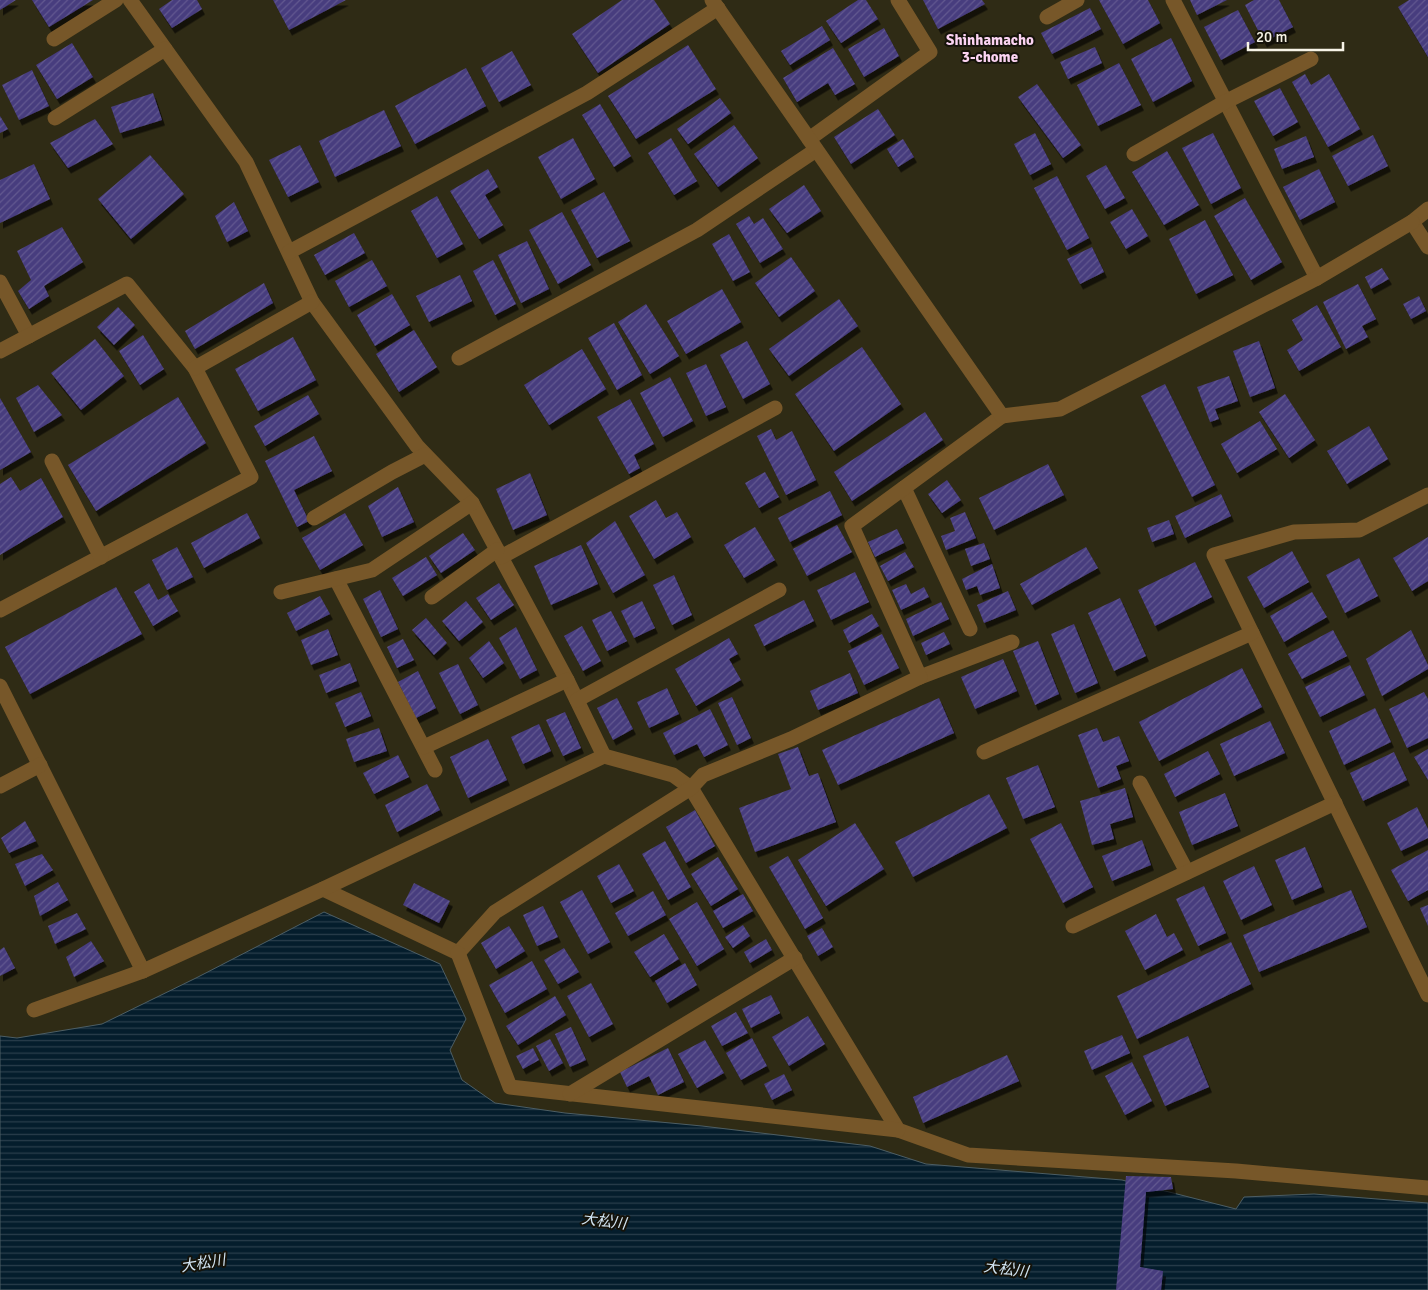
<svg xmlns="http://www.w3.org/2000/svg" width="1428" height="1290" font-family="Signika,'Noto Sans JP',sans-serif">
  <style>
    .water { fill: url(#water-rules); stroke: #4d5e64 }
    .building { fill: url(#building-hatch); filter: url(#shadow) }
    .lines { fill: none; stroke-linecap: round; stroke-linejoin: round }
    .service { stroke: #775729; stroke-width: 15 }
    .minor { stroke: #775729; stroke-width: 15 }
    .tertiary { stroke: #775729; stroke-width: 15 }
    .labels { text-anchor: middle; stroke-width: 4; stroke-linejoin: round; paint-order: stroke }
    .neighbourhood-label { font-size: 15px; font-weight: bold; fill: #fbd3f2; stroke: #15130a }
    .water-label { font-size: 15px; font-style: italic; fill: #d2e5f3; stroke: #15130a }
  </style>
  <defs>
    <pattern id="water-rules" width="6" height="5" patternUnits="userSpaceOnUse" patternTransform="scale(1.25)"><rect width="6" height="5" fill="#041d2c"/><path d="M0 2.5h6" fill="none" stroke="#293e4b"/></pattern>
    <pattern id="building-hatch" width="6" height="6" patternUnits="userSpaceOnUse" patternTransform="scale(1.25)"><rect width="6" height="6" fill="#473c7e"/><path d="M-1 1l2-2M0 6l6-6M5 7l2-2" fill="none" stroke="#625990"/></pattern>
    <filter id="shadow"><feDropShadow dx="3" dy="5.5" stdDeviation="0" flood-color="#0009"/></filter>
  </defs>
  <rect width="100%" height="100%" fill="#2f2b15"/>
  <!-- water -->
  <polygon class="water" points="324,912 440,964 466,1019 450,1050 462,1080 495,1103 565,1113 702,1126 870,1146 926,1164 1122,1180 1236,1209 1244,1197 1314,1194 1428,1203 1428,1290 0,1290 0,1036 17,1038 102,1024 198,977"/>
  <!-- building -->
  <g class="building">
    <polygon points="0,0 16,0 0,10"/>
    <polygon points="32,0 93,0 49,27"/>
    <polygon points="172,0 197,0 202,9 172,28 159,9"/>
    <polygon points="273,0 346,0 289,30"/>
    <polygon points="622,0 654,0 670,24 598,73 572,34"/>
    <polygon points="858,0 866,0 878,19 841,43 826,21"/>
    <polygon points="923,0 982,0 985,4 938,29"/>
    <polygon points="1099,0 1148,0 1160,23 1123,44"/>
    <polygon points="1190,0 1227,0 1197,15"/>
    <polygon points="1254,0 1279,0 1293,27 1264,42 1245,5"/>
    <polygon points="1409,0 1428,0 1428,57 1398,7"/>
    <polygon points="1090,8 1101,29 1052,54 1041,33"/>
    <polygon points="1238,10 1255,42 1221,60 1204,27"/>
    <polygon points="822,26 830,40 790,65 781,51"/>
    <polygon points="884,28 899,56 864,77 848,49"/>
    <polygon points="1171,38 1192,81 1153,102 1131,59"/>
    <polygon points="72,43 93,77 57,99 36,65"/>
    <polygon points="688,45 716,89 636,139 608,96"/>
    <polygon points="1095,47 1102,63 1068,79 1060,62"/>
    <polygon points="833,48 855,84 835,95 828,83 797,102 783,78"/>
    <polygon points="512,51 531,85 499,102 481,68"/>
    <polygon points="1119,63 1141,105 1098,126 1077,85"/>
    <polygon points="466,68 486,106 415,144 395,106"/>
    <polygon points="32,70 49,106 19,120 2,85"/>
    <polygon points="1305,74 1311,85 1329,74 1360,129 1328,147 1292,82"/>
    <polygon points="1037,84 1081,145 1063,158 1018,97"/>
    <polygon points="1280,88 1298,122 1273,136 1254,101"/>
    <polygon points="153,93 162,120 120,133 111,107"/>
    <polygon points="720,98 731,113 688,144 677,129"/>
    <polygon points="600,104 631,156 614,167 582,115"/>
    <polygon points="878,109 895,135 851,164 834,137"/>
    <polygon points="384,110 401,146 335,177 319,141"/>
    <polygon points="0,116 8,129 0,133"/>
    <polygon points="95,119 113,144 68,168 50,143"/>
    <polygon points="734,125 758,158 718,187 694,154"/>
    <polygon points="1035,133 1051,164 1030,175 1014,144"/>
    <polygon points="1213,133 1241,188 1211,204 1182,148"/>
    <polygon points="1373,135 1388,166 1348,186 1332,156"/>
    <polygon points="1306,136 1314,157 1282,169 1274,149"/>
    <polygon points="573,138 595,179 561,199 538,157"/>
    <polygon points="671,138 697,181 674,195 648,153"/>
    <polygon points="903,139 914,157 898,167 887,149"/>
    <polygon points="300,145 319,182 288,197 269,160"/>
    <polygon points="1167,151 1199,205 1164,225 1132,172"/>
    <polygon points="150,155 184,194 131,239 98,199"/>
    <polygon points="34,164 50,199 0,223 0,180"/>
    <polygon points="1106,165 1125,198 1105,209 1086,176"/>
    <polygon points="488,169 498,187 485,195 503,225 479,239 450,191"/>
    <polygon points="1319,169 1335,202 1300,220 1283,187"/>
    <polygon points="1057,176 1089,238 1067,250 1034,188"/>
    <polygon points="804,185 821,211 787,233 769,209"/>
    <polygon points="604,192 630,241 597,258 571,210"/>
    <polygon points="437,196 463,244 437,258 411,211"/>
    <polygon points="1245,198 1282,262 1251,280 1214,216"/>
    <polygon points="234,202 248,231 227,242 215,216"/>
    <polygon points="1132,209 1148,236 1126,249 1110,222"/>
    <polygon points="562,212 591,265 558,284 529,230"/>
    <polygon points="749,216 754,224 763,218 783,249 760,263 736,224"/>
    <polygon points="1205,220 1233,275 1196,294 1169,239"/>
    <polygon points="62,227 83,262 44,286 49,296 29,309 18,291 31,280 17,251"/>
    <polygon points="354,233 365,253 325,275 314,255"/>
    <polygon points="729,234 750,272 733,281 712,244"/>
    <polygon points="527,241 549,289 521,303 498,255"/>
    <polygon points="1092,247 1104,272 1080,284 1067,259"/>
    <polygon points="791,257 815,291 779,317 755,283"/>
    <polygon points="372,260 387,286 349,307 335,281"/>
    <polygon points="493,260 516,304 495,315 473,271"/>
    <polygon points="1382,268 1389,279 1371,289 1365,277"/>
    <polygon points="460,275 472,301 429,322 416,296"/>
    <polygon points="264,283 273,303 195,349 185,331"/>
    <polygon points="1358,284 1376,319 1362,326 1368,337 1346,349 1323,302"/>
    <polygon points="722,289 741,322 686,354 667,321"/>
    <polygon points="392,294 410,325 375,346 357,315"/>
    <polygon points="1419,296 1426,311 1411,319 1403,304"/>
    <polygon points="839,299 858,326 789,376 769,349"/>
    <polygon points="646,304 679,356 650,374 618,322"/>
    <polygon points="1317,305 1341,347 1299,371 1287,350 1303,340 1292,320"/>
    <polygon points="118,307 135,325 114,345 97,327"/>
    <polygon points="614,323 642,375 617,390 588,338"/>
    <polygon points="414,330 437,367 399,392 376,354"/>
    <polygon points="143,335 164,369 140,385 119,351"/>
    <polygon points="293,337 316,380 258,411 235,369"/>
    <polygon points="95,339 124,376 81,410 51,373"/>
    <polygon points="747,341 770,384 743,399 720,355"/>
    <polygon points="1259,341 1275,388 1250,397 1233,351"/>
    <polygon points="862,347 901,404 834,451 795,394"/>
    <polygon points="582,349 606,389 549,425 524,385"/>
    <polygon points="706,364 726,407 706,416 686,373"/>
    <polygon points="1229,376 1238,401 1215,409 1219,419 1210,422 1197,387"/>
    <polygon points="670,377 693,421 663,437 640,393"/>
    <polygon points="1165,384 1215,485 1192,497 1141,396"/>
    <polygon points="38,385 62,415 34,432 16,398"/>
    <polygon points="1285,394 1315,440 1289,458 1259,412"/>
    <polygon points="308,395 319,414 265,446 254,426"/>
    <polygon points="178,397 206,443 96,511 68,465"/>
    <polygon points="0,398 31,452 0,470"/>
    <polygon points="630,399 654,444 634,455 640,468 629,474 597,417"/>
    <polygon points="925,412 943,440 852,501 834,472"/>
    <polygon points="1260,421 1277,449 1237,473 1221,444"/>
    <polygon points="1369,426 1388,459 1347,484 1327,451"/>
    <polygon points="771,429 776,440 792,431 816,480 786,495 757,436"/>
    <polygon points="314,436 332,471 294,490 309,521 297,527 265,461"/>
    <polygon points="1048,464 1064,495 994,530 979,498"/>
    <polygon points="765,472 779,497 759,508 745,483"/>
    <polygon points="530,473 547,515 513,530 496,489"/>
    <polygon points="11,477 20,491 41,478 63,517 0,555 0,484"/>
    <polygon points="947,480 961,500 942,513 928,494"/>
    <polygon points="398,487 414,522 382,537 368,506"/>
    <polygon points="830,491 842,515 790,542 778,518"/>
    <polygon points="1221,494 1231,516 1185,538 1175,516"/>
    <polygon points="656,500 666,518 677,512 691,537 654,559 629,516"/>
    <polygon points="965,512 976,538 946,550 941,536 955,531 950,518"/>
    <polygon points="247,513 260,538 204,568 191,543"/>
    <polygon points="345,513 363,545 320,570 302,538"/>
    <polygon points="1169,520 1174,534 1152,542 1147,528"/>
    <polygon points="615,521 645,575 613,593 586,543"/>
    <polygon points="837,525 852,552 807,576 793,549"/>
    <polygon points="755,527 775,560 744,578 724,545"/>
    <polygon points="897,529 904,543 875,557 868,542"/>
    <polygon points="463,533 475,550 441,573 429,556"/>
    <polygon points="1428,537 1428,581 1412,591 1393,558"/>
    <polygon points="984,543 990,559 971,566 965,549"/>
    <polygon points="581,545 598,584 551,605 534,566"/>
    <polygon points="177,547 193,577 167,590 152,560"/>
    <polygon points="1086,547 1098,568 1032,605 1020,584"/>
    <polygon points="1292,551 1309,582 1264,608 1247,577"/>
    <polygon points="905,552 914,567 888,581 880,566"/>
    <polygon points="426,557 437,575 403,596 392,578"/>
    <polygon points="1359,558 1378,596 1345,613 1326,575"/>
    <polygon points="1195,562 1212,597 1155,626 1138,590"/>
    <polygon points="992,564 1000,588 980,595 977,586 966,590 962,579"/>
    <polygon points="855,572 869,602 831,620 817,590"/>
    <polygon points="674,575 692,615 672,625 653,585"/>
    <polygon points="149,583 158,600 168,594 178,611 153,626 134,592"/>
    <polygon points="499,583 514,605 491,620 476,598"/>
    <polygon points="906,584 911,594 924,587 929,597 901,610 892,590"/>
    <polygon points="116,587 142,634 30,694 5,647"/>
    <polygon points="380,590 398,629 381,637 363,599"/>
    <polygon points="1008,591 1016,610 984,623 977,605"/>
    <polygon points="1312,592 1327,617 1284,642 1270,616"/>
    <polygon points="320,596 330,614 296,631 287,613"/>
    <polygon points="1120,598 1146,656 1114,671 1088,613"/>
    <polygon points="804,600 814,621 764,646 754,625"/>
    <polygon points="466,601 483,622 459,641 442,621"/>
    <polygon points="642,601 655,628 634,638 621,611"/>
    <polygon points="941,602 949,619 913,636 906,619"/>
    <polygon points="611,611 627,641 607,651 592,620"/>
    <polygon points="872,614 879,626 849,643 843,630"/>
    <polygon points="426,618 447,643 434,655 412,630"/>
    <polygon points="1074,624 1098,683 1075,693 1051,634"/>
    <polygon points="582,626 601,661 583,671 564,636"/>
    <polygon points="516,627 537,670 520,679 499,638"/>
    <polygon points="328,629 338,655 311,665 301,640"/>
    <polygon points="1333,630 1347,656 1302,679 1288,654"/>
    <polygon points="1411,630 1428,665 1428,669 1382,696 1366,659"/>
    <polygon points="944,632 950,644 926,655 921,643"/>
    <polygon points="882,634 899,668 864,685 848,651"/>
    <polygon points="729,638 738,654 729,659 741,680 696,706 675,669"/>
    <polygon points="403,639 414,660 397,668 387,647"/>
    <polygon points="489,641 504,663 483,678 469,658"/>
    <polygon points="1038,641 1059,694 1035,705 1013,651"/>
    <polygon points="1003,659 1017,691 975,709 961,677"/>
    <polygon points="350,663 357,681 326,693 319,675"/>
    <polygon points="458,664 478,705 460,714 439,673"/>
    <polygon points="1350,665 1365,695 1320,717 1305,687"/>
    <polygon points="1242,668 1262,707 1159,761 1139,722"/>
    <polygon points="418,671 436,708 416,718 398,682"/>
    <polygon points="850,673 858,693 818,710 810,691"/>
    <polygon points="667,688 679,714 649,728 637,702"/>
    <polygon points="361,692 371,716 345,727 335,703"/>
    <polygon points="1424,692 1428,699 1428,738 1407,748 1389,709"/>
    <polygon points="732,697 751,738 737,745 718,703"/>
    <polygon points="617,698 633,729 613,740 597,708"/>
    <polygon points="939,698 954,733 838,785 822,750"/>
    <polygon points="1375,708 1391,742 1344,765 1329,731"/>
    <polygon points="710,709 728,745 704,757 697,744 674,755 663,733"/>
    <polygon points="565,712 581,748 563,756 546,720"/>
    <polygon points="1270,721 1285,753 1234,776 1220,744"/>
    <polygon points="539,724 551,751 523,764 511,737"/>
    <polygon points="379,728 387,751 354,762 346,739"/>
    <polygon points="1097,728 1103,742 1119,736 1129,761 1116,766 1121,779 1098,788 1078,735"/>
    <polygon points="488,739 507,780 468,798 450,757"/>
    <polygon points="798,747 809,776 818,773 836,822 755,852 739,808 791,789 778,754"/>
    <polygon points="1428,749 1428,780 1414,757"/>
    <polygon points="1208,751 1220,774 1175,797 1164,774"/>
    <polygon points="1394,752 1407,780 1363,801 1350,773"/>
    <polygon points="398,755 409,777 374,794 363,773"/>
    <polygon points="1038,765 1055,807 1023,819 1006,778"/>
    <polygon points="427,784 440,810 397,832 385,805"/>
    <polygon points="1125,788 1133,817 1110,824 1114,839 1092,845 1080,801"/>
    <polygon points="1225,793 1238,826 1192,845 1179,812"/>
    <polygon points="989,794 1007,828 913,877 895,842"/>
    <polygon points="1417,807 1428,829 1428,838 1401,851 1387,823"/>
    <polygon points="695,810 715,846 686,863 666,827"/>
    <polygon points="25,821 36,841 9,853 1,838"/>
    <polygon points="855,823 884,869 826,906 798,860"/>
    <polygon points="1061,823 1093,887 1063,903 1030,839"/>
    <polygon points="1142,840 1151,865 1112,881 1102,856"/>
    <polygon points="665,841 691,887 668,900 642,854"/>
    <polygon points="1305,847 1322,887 1292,900 1275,860"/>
    <polygon points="1428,850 1428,890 1408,901 1391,870"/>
    <polygon points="42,854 53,870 25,886 15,864"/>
    <polygon points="788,856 823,918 805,929 769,867"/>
    <polygon points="718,857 738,889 711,906 691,874"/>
    <polygon points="619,864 634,891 611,903 597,876"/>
    <polygon points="1254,866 1272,905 1241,920 1223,881"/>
    <polygon points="58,882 68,900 40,916 34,896"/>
    <polygon points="414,883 450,901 439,923 403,905"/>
    <polygon points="1204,886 1226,933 1198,946 1176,899"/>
    <polygon points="582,890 610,942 588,954 560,902"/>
    <polygon points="1351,890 1367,927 1259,972 1243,935"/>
    <polygon points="653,891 666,915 628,936 615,913"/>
    <polygon points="743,894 753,911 723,928 713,911"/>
    <polygon points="697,902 724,949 697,966 669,919"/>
    <polygon points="1428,905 1428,926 1420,908"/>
    <polygon points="543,906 558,937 537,946 523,915"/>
    <polygon points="77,913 86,929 55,944 48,926"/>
    <polygon points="1156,914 1167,937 1174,933 1183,950 1145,970 1125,931"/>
    <polygon points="743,925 750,936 733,948 725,937"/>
    <polygon points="509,926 525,951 496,969 481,943"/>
    <polygon points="822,928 833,947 818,956 807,936"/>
    <polygon points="664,934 679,959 650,977 634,952"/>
    <polygon points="766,939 772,950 750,963 744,952"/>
    <polygon points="91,941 104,961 74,977 66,957"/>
    <polygon points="1231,942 1251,984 1137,1039 1117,996"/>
    <polygon points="4,947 15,968 0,976 0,950"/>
    <polygon points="564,948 579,972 558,984 544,960"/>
    <polygon points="532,961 547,989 505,1013 489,985"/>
    <polygon points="685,963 697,985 667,1003 655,981"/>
    <polygon points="591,983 613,1024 589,1037 567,996"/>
    <polygon points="771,995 780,1013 751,1028 742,1009"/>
    <polygon points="555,996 566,1015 518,1045 506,1026"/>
    <polygon points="736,1012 748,1033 722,1046 711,1026"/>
    <polygon points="808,1016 825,1044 789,1066 772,1037"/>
    <polygon points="571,1027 586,1060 570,1067 555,1034"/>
    <polygon points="1122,1035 1130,1053 1092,1070 1084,1051"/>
    <polygon points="1188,1036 1209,1087 1165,1106 1143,1056"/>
    <polygon points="752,1038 767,1066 741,1080 726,1053"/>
    <polygon points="550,1039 563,1063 549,1071 536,1046"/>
    <polygon points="705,1040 724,1073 697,1088 678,1054"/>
    <polygon points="533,1048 539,1060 523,1069 516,1056"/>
    <polygon points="668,1048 684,1082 658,1095 649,1076 627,1087 620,1072"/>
    <polygon points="1007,1055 1019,1081 923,1123 913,1097"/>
    <polygon points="1132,1062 1152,1101 1125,1115 1105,1076"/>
    <polygon points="784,1074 792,1090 772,1100 764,1084"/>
    <polygon points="1126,1176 1171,1177 1173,1189 1146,1192 1140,1267 1163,1271 1161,1290 1116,1290"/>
  </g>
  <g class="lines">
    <!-- service -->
    <polyline class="service" points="920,677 1012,642"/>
    <!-- minor -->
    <g class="minor">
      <polyline points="130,0 246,162 312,302 417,446 472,503 567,680 604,756 673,775 691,788 898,1130 968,1155 1236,1171 1428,1188"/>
      <polyline points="1173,0 1317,278"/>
      <polyline points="1047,17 1077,0"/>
      <polyline points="54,39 116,0"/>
      <polyline points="55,118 165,49"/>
      <polyline points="809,139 930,52 898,0"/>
      <polyline points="1134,154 1225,102 1311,59"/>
      <polyline points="1428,209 1412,222 1428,247"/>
      <polyline points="289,252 587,93 718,8"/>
      <polyline points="0,282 29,336"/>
      <polyline points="0,351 127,284 195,368 251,477 0,610"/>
      <polyline points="459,358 697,230 816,150"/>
      <polyline points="195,368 312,302"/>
      <polyline points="52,461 101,557"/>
      <polyline points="904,488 970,629"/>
      <polyline points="1428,495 1359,530 1294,532 1214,555 1428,995"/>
      <polyline points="314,518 392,472 425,455"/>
      <polyline points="501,557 775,408"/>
      <polyline points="336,579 435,770"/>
      <polyline points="281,592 372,570 472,503"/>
      <polyline points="432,597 497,550"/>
      <polyline points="0,686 143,971"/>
      <polyline points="577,700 779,590"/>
      <polyline points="424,747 567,680"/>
      <polyline points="984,752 1252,633"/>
      <polyline points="1140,783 1187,872"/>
      <polyline points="0,786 40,765"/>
      <polyline points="323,889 458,953 495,912 691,788 703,775 791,739 920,677 852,526 1002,416"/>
      <polyline points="1073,926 1335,803"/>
      <polyline points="458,953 510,1087 898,1130"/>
      <polyline points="34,1010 143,971 323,889 604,756"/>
      <polyline points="570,1094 795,958"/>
    </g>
    <!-- tertiary -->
    <polyline class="tertiary" points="712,0 1002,416 1060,409 1317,278 1412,222"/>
  </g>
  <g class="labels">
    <!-- neighbourhood labels -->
    <g class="neighbourhood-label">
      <text x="990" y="45">Shinhamacho<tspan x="990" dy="17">3-chome</tspan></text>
    </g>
    <!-- water labels -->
    <g class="water-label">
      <text transform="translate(604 1221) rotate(7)" y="5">大松川</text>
      <text transform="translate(203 1263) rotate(-9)" y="5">大松川</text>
      <text transform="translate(1006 1269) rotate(7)" y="5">大松川</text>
    </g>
  </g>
  <!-- scale -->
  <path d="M1248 42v8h95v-8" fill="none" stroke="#f7f4e7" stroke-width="2.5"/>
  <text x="1256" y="42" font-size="15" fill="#f7f4e7" stroke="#15130a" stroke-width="4" paint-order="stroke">20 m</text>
</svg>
